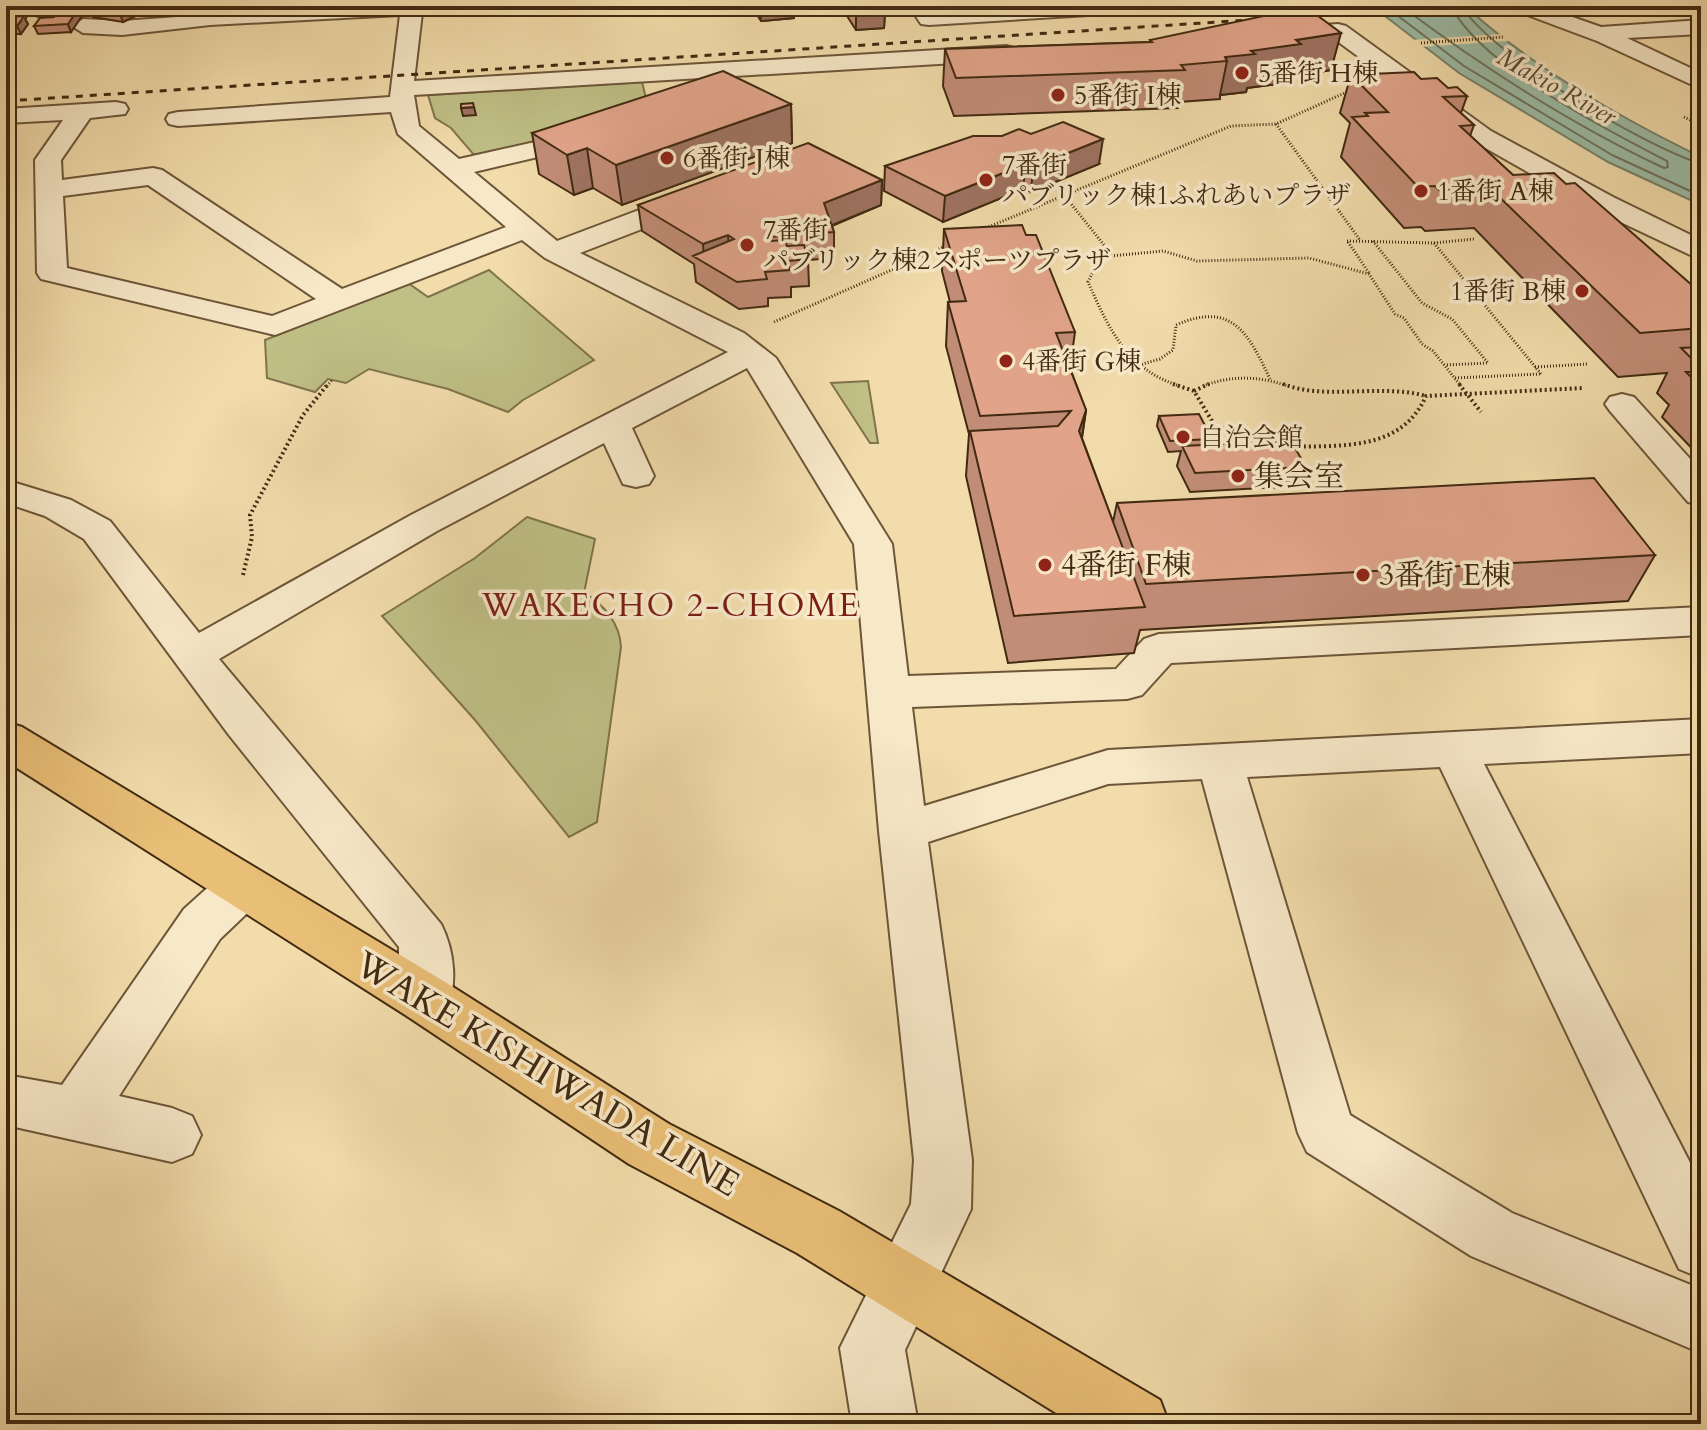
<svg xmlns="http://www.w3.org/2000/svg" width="1707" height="1430" font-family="Cardo,'Noto Serif JP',serif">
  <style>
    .green { fill: #bfbf86; stroke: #80744c; stroke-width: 2 }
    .water { fill: #9cbca6; stroke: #78826a; stroke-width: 2 }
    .pier { fill: #f2dcab }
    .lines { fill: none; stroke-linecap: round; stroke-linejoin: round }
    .shore { stroke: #6e735c; stroke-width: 2 }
    .minor-casing { stroke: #6d5638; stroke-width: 4 }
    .major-casing { stroke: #412a11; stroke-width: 4 }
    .path-far1 { stroke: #412a11; stroke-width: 3; stroke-dasharray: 1 2; stroke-linecap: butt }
    .path { stroke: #412a11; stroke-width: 4; stroke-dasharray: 2 3; stroke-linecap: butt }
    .minor { fill: #f7e8c8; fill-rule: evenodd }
    .major { fill: #e9be76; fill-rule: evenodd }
    .rail { stroke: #412a11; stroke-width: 3; stroke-dasharray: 7 7; stroke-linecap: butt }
    .wall { fill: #c28d77; stroke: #412a11; stroke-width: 2 }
    .shaded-wall { fill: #9e7361; stroke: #412a11; stroke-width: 2 }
    .building { fill: #e1a48a; stroke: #412a11; stroke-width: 2 }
    .poi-dot { fill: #8f2418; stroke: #f7e8c8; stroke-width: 3 }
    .labels { text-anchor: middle; stroke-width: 7; stroke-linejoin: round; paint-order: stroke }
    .far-poi-label { font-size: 26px; fill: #412a11; stroke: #f7e8c8; text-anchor: start }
    .far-water-label { font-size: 26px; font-style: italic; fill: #584e36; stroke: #f7e8c8 }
    .poi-label { font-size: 30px; fill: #412a11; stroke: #f7e8c8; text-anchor: start }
    .neighbourhood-label { font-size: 32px; letter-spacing: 2px; fill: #7a1f14; stroke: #f7e8c8 }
    .near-street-label { font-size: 36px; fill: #412a11; stroke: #f7e8c8 }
  </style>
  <rect width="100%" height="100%" fill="#f2dcab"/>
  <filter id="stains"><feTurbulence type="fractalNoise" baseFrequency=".0025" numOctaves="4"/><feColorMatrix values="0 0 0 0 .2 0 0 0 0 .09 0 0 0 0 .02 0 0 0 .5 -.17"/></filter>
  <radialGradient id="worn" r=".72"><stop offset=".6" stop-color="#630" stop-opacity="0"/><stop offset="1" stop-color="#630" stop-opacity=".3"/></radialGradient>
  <!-- green -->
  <g class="green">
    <polygon points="642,82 651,119 474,155 451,128 435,118 428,95"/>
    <polygon points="489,270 594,360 523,400 508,412 448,389 369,369 346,383 328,379 315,392 267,378 265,340 408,283 428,297"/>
    <polygon points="868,381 878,443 870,443 831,383"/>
    <path d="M527 517 595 539 584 593C604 604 620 624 621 647L597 822 569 837 475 720 382 616 475 558Z"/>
  </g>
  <!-- water -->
  <path class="water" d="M1372 6H1465C1535 69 1617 116 1701 157V205L1608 162 1459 73Z"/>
  <!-- pier -->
  <polygon class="pier" points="1502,34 1510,41 1419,47 1410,40"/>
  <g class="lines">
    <!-- shore -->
    <g class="shore">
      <polyline points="1385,6 1464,66 1612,155 1701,196"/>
      <path d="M1401 6C1484 68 1570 124 1664 168L1668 167 1667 161C1607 130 1481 66 1451 6"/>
      <path d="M1461 6C1496 58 1640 144 1701 164"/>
    </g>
    <defs>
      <g id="minor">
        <polygon points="41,6 63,6 55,20 47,21 36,15"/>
        <path d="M326 6H450L446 10 422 13 414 81 1006 46 1014 48 1017 53 1014 58 1006 60 414 95 419 126 459 159 593 129 602 132 606 137 602 142 474 172 557 241 684 193 694 191 704 193 708 199 704 205 580 253 744 333 776 358 892 544 908 676 1116 669 1144 639 1159 634 1701 607V635L1171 663 1142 695 1127 699 912 707 924 806 1108 750 1701 719V753L1484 764 1701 1184V1278L1679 1269 1440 767 1247 777 1350 1115 1512 1213 1701 1289V1353L1471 1256 1307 1152 1298 1133 1202 779 1108 784 928 842 972 1160 971 1209 905 1350 918 1424H852L840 1348 911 1204 914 1160 879 831 854 544 747 368 632 428 654 476 649 484 636 487 623 484 604 443 437 531 219 659 441 924C455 952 458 986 445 1016L426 1022 407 1016 399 999V947L229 735 84 539 45 516 6 503V480L71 500 110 521 199 633 411 515 728 352 545 258 522 240 275 335 41 279 37 273 35 160 63 120 6 123V109L116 102 125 104 128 109 125 114 90 118 61 160 62 180 153 168 162 170 342 289 506 227 398 134 391 112 178 126 169 124 166 119 169 114 178 112 390 97 400 15 210 25 122 35 83 33 72 26 83 19 122 21ZM148 185 316 299 272 316 67 268 63 196Z"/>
        <path d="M791 6H848C838 17 801 17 791 6Z"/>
        <polygon points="909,6 931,6 935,12 1034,6 1148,6 1137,12 929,25 921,24"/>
        <polygon points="1510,6 1541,6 1601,27 1701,20 1701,34 1627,38 1701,73 1701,89 1597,41 1514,10"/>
        <polygon points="1338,24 1346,26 1491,131 1613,197 1701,240 1701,260 1593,209 1473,141 1333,38 1282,42 1271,35 1282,28"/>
        <polygon points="1622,394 1634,397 1701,471 1701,505 1688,502 1610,411 1605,404 1610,397"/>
        <polygon points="243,866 261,872 268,886 261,900 220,939 119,1096 172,1108 192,1116 201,1135 192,1154 172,1162 6,1125 6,1075 62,1085 184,909 225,872"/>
      </g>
      <polygon id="major" points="6,722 22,727 445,982 669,1124 839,1211 1160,1400 1169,1424 1074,1424 797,1253 629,1164 407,1016 6,761"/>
    </defs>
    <!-- minor casing -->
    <use href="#minor" class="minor-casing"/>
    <!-- major casing -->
    <use href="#major" class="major-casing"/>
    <!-- path-far1 -->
    <g class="path-far1">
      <polyline points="1421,43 1503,37"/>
      <polyline points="1684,117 1701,125"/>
      <polyline points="1276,124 1360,240"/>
      <polyline points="1064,195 1112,255"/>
      <polyline points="986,228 1231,126 1276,124 1349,91"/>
      <polyline points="1347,241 1434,243 1541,374"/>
      <polyline points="1373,241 1422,303 1452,319 1488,363 1445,365"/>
      <polyline points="1348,242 1369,273"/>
      <polyline points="1434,243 1474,239"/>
      <polyline points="774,322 948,245"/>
      <path d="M1139 365 1160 359 1173 350 1176 325C1233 300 1249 335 1270 379"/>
      <polyline points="1535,367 1588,364"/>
      <polyline points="1455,378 1540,374"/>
      <polyline points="327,386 332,380"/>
      <path d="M1180 386C1127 370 1109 329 1088 282L1100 257 1163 251 1197 261 1309 258 1369 274 1395 314 1404 318 1422 344 1433 351 1461 386"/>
      <path d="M1203 386C1232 375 1259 376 1288 386"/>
    </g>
    <!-- path -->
    <g class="path">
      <polyline points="1173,384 1194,391 1215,426 1268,444"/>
      <path d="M1283 384C1327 401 1378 383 1426 396"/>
      <polyline points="1459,384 1481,412"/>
      <polyline points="1194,391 1209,384"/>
      <path d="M1289 447C1341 445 1401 452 1426 396L1583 388"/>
      <polyline points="243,575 252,537 250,515 303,415 328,384"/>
    </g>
    <!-- minor -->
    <use href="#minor" class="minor"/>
    <!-- major -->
    <use href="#major" class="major"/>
    <!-- rail -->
    <g class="rail">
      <polyline points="1251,13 1307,9"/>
      <polyline points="1296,17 1471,6"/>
      <polyline points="6,101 1264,19"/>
    </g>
  </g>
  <!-- wall -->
  <g class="wall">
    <polygon points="6,6 32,6 30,8 31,11 25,19 28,24 21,34 6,34"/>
    <polygon points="61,6 71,32 38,34 34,26 54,17"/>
    <polygon points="97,6 148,6 150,9 123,22 93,17 90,10"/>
    <polygon points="757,6 794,6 794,18 761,21 757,15"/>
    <polygon points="847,6 880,6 885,12 884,28 856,30 847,16"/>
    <polygon points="1150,40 1331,70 1293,76 1292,82 1247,88 1246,92 1220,95 1220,99 1179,102 1178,108 954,116 943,86 945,49 1150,42"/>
    <polygon points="1351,75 1421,79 1467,96 1461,113 1474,125 1470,136 1513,175 1566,184 1701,293 1701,458 1662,417 1669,405 1657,393 1667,373 1618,377 1474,228 1425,231 1421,227 1404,228 1341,157 1350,123 1340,113"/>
    <polygon points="791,104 792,143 622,205 593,188 574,195 539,174 532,133"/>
    <polygon points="1002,136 1099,164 1031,192 1023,189 943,222 884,191 885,166"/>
    <polygon points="882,180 881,205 832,226 834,232 834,258 808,260 809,286 791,287 791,297 768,298 768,306 739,309 696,282 694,264 642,231 638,205"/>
    <polygon points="944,229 1026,235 1075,332 1070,368 1086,410 1082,438 1113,522 1117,503 1655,555 1628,601 1140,630 1134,653 1008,663 966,476 969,434 946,346 948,302 950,302 942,271"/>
    <polygon points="1159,416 1212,439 1211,445 1306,467 1300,486 1190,492 1177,466 1181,451 1168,452 1157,426"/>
  </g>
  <!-- shaded-wall -->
  <g class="shaded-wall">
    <polygon points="26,6 29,6 31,11 25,19 28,24 21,34 17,26 21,21 18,15"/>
    <polygon points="80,6 89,6 71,32 68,24"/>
    <polygon points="137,6 148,6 150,9 123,22 120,14"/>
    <polygon points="760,6 794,6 794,18 761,21"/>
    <polygon points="885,12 884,28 856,30 856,14"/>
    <polygon points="1341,33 1331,70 1293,76 1292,82 1247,88 1246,92 1220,95 1227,61 1225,57 1296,40"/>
    <polygon points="791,104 792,143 622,205 616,165"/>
    <polygon points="474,107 476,115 463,116 461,108"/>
    <polygon points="1103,139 1099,164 1031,192 1033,167"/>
    <polygon points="587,148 593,188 574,195 567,155"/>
    <polygon points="1026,164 1023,189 943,222 945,196"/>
    <polygon points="882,180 881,205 825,228 824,203"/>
    <polygon points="728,235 730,262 704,262 703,244"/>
    <polygon points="1086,410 1079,456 1079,431"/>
  </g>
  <!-- building -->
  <g class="building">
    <polygon points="6,6 26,6 18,15 6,16"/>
    <polygon points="61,6 80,6 68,24 34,26 40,18 54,17"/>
    <polygon points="97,6 137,6 120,14 90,10"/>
    <polygon points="850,6 880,6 885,12 856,14"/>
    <polygon points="1306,7 1341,33 1296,40 1301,44 1251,51 1255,54 1225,57 1227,61 1181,65 1185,70 956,78 945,49 1152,42 1150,40"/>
    <polygon points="24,16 17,26 6,26 6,17"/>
    <polygon points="723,71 791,104 616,165 587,148 567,155 532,133"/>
    <polygon points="1414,72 1421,79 1437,78 1448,88 1457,87 1467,96 1443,97 1474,125 1460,126 1513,175 1554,173 1566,184 1575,183 1701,293 1701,328 1640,333 1489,187 1439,190 1435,186 1418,187 1352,117 1368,116 1365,113 1388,112 1351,75"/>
    <polygon points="473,103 474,107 461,108 461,104"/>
    <polygon points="1063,122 1103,139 1033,167 1026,164 945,196 885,166 973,136 1002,136 1019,129 1031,134"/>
    <polygon points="808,143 882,180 824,203 834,232 769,237 771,241 785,240 787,246 804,245 808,259 788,261 790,270 765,272 767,279 737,282 693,256 734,239 728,235 703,244 638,205"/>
    <polygon points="1022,225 1026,235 1036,235 1075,332 1056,333 1086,410 1079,431 1145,607 1014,616 970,431 1058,426 1071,411 980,416 948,302 966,301 944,229"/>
    <polygon points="1701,347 1701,368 1681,348"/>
    <polygon points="1686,372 1701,372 1701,387"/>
    <polygon points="1199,414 1212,439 1170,441 1159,416"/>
    <polygon points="1291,441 1306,467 1195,473 1182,446"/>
    <polygon points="1594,478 1655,555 1146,584 1117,503"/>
  </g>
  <!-- markers -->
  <g class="poi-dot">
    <circle cx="1242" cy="73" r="8"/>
    <circle cx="1058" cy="95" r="8"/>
    <circle cx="667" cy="158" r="8"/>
    <circle cx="986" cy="180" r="8"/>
    <circle cx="1421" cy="191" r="8"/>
    <circle cx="747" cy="245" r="8"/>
    <circle cx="1582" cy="291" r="8"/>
    <circle cx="1006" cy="361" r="8"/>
    <circle cx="1183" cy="437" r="8"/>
    <circle cx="1238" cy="476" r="8"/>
    <circle cx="1045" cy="565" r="8"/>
    <circle cx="1363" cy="575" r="8"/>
  </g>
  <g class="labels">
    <!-- far-poi labels -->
    <g class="far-poi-label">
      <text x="1258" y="82">5番街 H棟</text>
      <text x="1074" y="104">5番街 I棟</text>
      <text x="683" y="167">6番街 J棟</text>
      <text x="1002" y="174">7番街<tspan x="1002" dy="30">パブリック棟1ふれあいプラザ</tspan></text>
      <text x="1437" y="200">1番街 A棟</text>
      <text x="763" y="239">7番街<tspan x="763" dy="30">パブリック棟2スポーツプラザ</tspan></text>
      <text x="1566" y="300" text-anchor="end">1番街 B棟</text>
      <text x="1022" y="370">4番街 G棟</text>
      <text x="1199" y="446">自治会館</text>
    </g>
    <!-- far-water labels -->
    <g class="far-water-label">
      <text transform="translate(1557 86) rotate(29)" y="9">Makio River</text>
    </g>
    <!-- poi labels -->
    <g class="poi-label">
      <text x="1254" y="486">集会室</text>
      <text x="1061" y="575">4番街 F棟</text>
      <text x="1379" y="585">3番街 E棟</text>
    </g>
    <!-- neighbourhood labels -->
    <g class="neighbourhood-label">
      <text x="671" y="616">WAKECHO 2-CHOME</text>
    </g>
    <!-- near-street labels -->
    <g class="near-street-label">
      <text transform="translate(548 1073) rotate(31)" y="13">WAKE KISHIWADA LINE</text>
    </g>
  </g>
  <!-- margin -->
  <rect width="1707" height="1430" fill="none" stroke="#f2dcab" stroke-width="32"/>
  <rect x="8" y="8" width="1691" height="1414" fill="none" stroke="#412a11" stroke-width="4"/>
  <rect x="16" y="16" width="1675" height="1398" fill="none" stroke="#412a11" stroke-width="2"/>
  <rect width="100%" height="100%" filter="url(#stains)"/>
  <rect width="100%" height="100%" fill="url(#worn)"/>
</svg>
